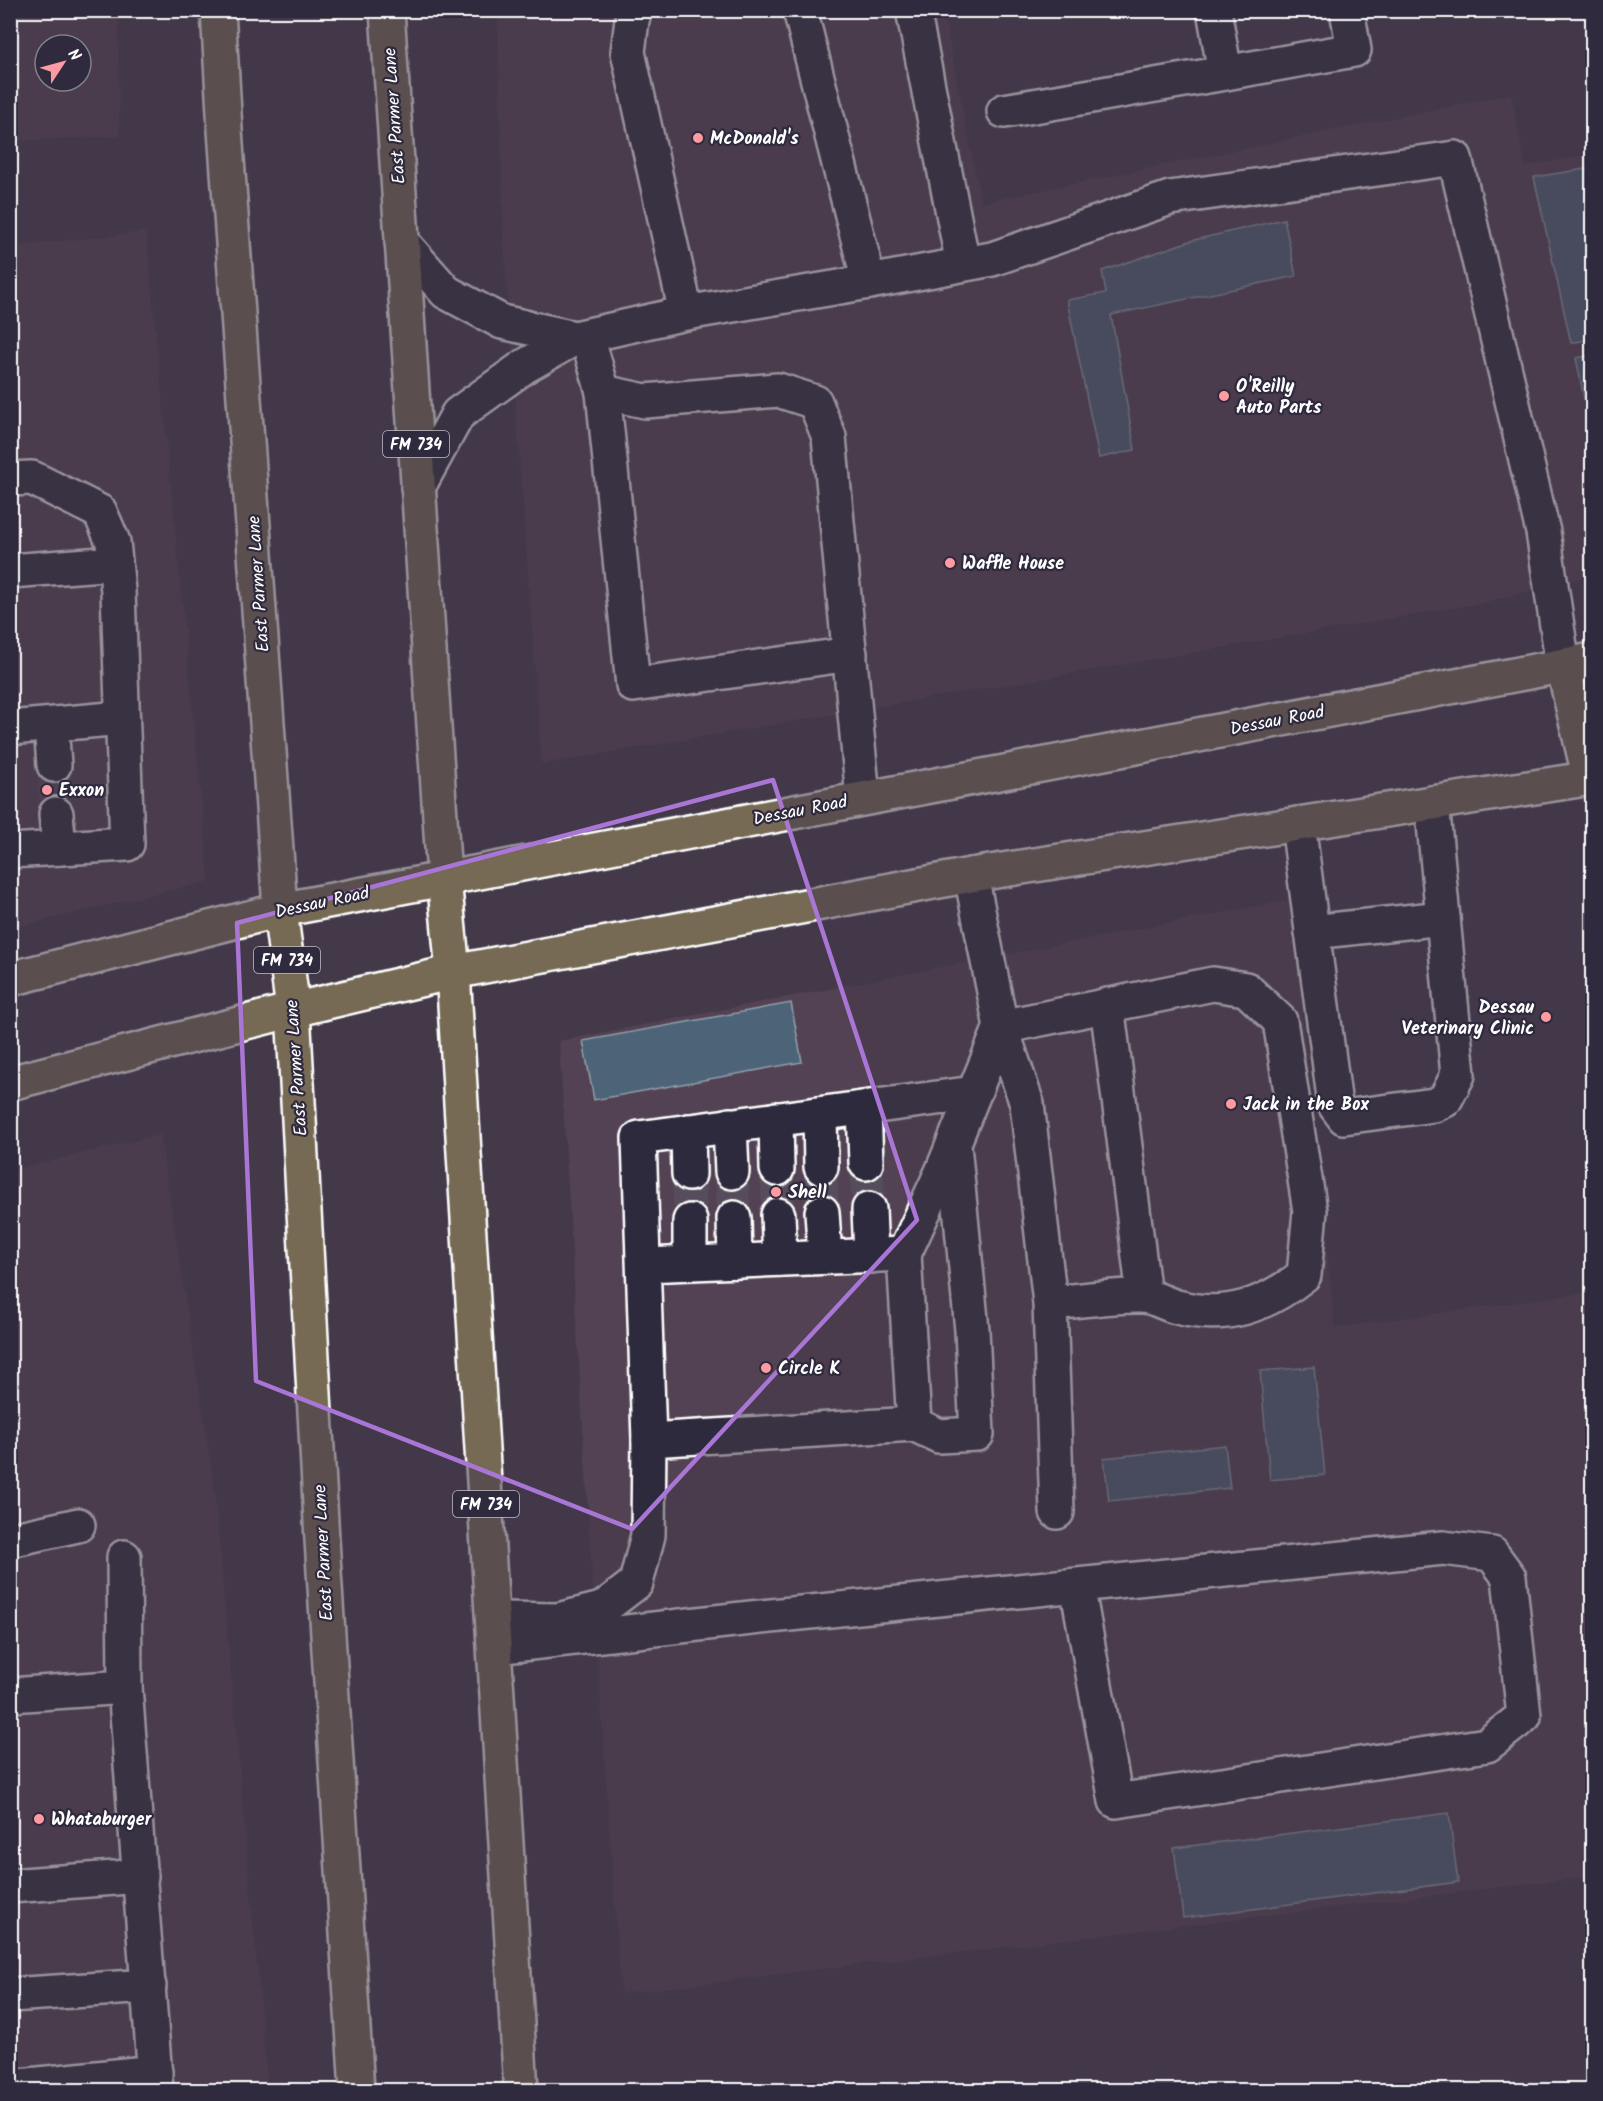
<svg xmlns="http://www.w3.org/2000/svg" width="1603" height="2101" font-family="Kalam,sans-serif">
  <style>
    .built { fill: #524352; fill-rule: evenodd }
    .water { fill: #4d6477; stroke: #94a2ad; stroke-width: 1.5 }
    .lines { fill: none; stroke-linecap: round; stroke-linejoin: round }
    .minor-tunnel { stroke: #574d5b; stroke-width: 33; stroke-dasharray: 33 16; stroke-linecap: butt }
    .minor-casing { stroke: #fff; stroke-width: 38 }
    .major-casing { stroke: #fff; stroke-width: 38 }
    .minor { stroke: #2f2a3d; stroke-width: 33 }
    .major { stroke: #766a54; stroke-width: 33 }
    .marked { fill: none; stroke: #a976d5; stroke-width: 4.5; stroke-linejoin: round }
    .poi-dot { fill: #ff9aa2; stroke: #2f2a3d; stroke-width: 2 }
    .labels { text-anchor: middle; stroke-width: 4.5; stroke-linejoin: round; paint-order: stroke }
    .shield { fill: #2f2a3d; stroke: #c1bfc5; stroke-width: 1.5 }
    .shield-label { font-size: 16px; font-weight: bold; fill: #fff }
    .street-label { font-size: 18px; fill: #fff; stroke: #2f2a3d }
    .poi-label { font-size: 18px; font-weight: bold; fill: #fff; stroke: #2f2a3d; text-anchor: start }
  </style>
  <rect width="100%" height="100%" fill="#443949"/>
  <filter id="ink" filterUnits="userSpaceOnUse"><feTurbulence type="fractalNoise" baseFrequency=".0167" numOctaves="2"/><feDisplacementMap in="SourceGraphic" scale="12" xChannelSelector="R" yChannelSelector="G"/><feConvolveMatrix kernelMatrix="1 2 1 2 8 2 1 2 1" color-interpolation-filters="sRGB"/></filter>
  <g filter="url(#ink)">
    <!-- built -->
    <g class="built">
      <path d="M11 10 118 11 119 136 11 141ZM45 45H81V81H45Z"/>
      <polygon points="498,11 943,11 981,203 1511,94 1525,167 1592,154 1592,575 1481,603 542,764 504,244"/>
      <polygon points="146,232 209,881 11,928 10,247"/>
      <polygon points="1291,900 1335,1328 1592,1292 1592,1876 621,1993 592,1574 559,1041"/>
      <polygon points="160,1135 214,1487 268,2090 11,2090 10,1171"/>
    </g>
    <!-- water -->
    <g class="water">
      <polygon points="1592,168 1592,339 1571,343 1534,177"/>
      <polygon points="1284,219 1296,276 1111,315 1135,450 1099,458 1067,300 1106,293 1102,271 1190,241"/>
      <polygon points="1592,355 1592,438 1576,358"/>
      <polygon points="791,1003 802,1062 594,1100 583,1041"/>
      <polygon points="1314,1367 1325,1475 1270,1480 1260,1371"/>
      <polygon points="1225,1445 1230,1488 1109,1501 1104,1458"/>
      <polygon points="1449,1813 1458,1882 1183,1918 1174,1848"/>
    </g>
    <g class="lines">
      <!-- minor-tunnel -->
      <g class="minor-tunnel">
        <polyline points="54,765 56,814"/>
        <polyline points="866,1163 869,1209"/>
        <polyline points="821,1167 822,1212"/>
        <polyline points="777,1169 778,1215"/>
        <polyline points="732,1172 734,1218"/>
        <polyline points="689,1174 690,1221"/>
      </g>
      <defs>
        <g id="minor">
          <polyline points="635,10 632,20 628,52 686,313"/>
          <polyline points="800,10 869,282"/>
          <polyline points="913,10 963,264"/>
          <polyline points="1214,10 1225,73 1354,50 1347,10"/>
          <polyline points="1004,111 1225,73"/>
          <polyline points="402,242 446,292 502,322 575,338"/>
          <polyline points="587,336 603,392 633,685 850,654"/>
          <polyline points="603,392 645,401 778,390 815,402 829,437 863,798"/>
          <polyline points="10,479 32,478 100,512 113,542 118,591 127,844 10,851"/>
          <polyline points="418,487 458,414 525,366 575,338 686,313 869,282 992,259 1170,198 1455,158 1543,532 1563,666"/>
          <polyline points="10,571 115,563"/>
          <polyline points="51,725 54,765"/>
          <polyline points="10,728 122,718"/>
          <polyline points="56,814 59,848"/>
          <polyline points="1298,824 1335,1105 1344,1117 1434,1105 1445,1100 1458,1075 1432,803"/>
          <polyline points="971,875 1001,1027 1027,1104 1050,1303 1057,1512"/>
          <polyline points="1312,932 1443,918"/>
          <polyline points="1107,1005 1144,1296"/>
          <polyline points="864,1108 866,1163"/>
          <polyline points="820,1114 821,1167"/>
          <polyline points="776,1119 777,1169"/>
          <polyline points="730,1125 732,1172"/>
          <polyline points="688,1131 689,1174"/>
          <polyline points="869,1209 871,1256"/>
          <polyline points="822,1212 825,1257"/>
          <polyline points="778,1215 780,1259"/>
          <polyline points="734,1218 735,1261"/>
          <polyline points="690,1221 690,1263"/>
          <polyline points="645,1265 904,1254"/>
          <polyline points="914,1424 939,1436 977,1434 972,1330 954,1145"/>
          <polyline points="649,1440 914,1424 904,1254 942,1172 974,1093"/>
          <polyline points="10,1540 78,1525"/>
          <path d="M493 1619 558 1620 602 1609 636 1583 648 1535 649 1440 639 1138 974 1093 1001 1027 1213 984 1246 989 1280 1021 1310 1211 1304 1275C1265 1306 1226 1320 1177 1307 1165 1304 1153 1296 1142 1296 1112 1295 1080 1301 1050 1303"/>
          <polyline points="495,1647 751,1618 1443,1548 1492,1554 1509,1577 1524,1716 1487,1745 1116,1801 1077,1585"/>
          <polyline points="125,1687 156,2090"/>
          <polyline points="10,1695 125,1687 124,1557"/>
          <polyline points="10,1886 141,1876"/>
          <polyline points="10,1995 149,1986"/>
          <polyline points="10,2087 155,2072"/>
        </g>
        <g id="major">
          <polyline points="218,10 225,130 276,850 280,910 293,1010 322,1540 357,2090"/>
          <polyline points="387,10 444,878 453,972 521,2090"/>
          <polyline points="1563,666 1590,779"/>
          <polyline points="10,979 280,910 1592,660"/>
          <polyline points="10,1083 293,1010 453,972 971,875 1592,778"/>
        </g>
      </defs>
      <!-- minor casing -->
      <use href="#minor" class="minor-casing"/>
      <!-- major casing -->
      <use href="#major" class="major-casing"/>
      <!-- minor -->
      <use href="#minor" class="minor"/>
      <!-- major -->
      <use href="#major" class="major"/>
    </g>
  </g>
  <!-- marked area -->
  <path d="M0 0H1603V2101H0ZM773 780 917 1220 632 1529 256 1381 237 923Z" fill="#443949" fill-opacity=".55" fill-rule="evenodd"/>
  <path class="marked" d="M773 780 917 1220 632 1529 256 1381 237 923Z"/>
  <!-- markers -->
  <g class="poi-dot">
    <circle cx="698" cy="138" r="6"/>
    <circle cx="1224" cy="396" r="6"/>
    <circle cx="950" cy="563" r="6"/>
    <circle cx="47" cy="790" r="6"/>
    <circle cx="1546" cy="1017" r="6"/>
    <circle cx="1231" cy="1104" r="6"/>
    <circle cx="776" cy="1192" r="6"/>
    <circle cx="766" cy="1368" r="6"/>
    <circle cx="39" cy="1819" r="6"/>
  </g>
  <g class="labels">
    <!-- shield labels -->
    <g class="shield">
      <rect x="383" y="431" width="66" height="26" rx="4.5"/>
      <rect x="254" y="947" width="66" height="26" rx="4.5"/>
      <rect x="453" y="1491" width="66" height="26" rx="4.5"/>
    </g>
    <g class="shield-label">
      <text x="416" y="450">FM 734</text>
      <text x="287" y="966">FM 734</text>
      <text x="486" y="1510">FM 734</text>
    </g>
    <!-- street labels -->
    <g class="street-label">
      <text transform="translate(394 116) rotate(-94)" y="6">East Parmer Lane</text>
      <text transform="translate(258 584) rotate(-94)" y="6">East Parmer Lane</text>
      <text transform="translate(1277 720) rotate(-11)" y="6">Dessau Road</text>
      <text transform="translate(800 810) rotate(-11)" y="6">Dessau Road</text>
      <text transform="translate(322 902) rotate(-12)" y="6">Dessau Road</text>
      <text transform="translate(296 1068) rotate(-94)" y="6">East Parmer Lane</text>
      <text transform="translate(323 1553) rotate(-93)" y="6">East Parmer Lane</text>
    </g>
    <!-- poi labels -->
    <g class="poi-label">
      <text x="710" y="144">McDonald's</text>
      <text x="1236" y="392">O'Reilly<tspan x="1236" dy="21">Auto Parts</tspan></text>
      <text x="962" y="569">Waffle House</text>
      <text x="59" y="796">Exxon</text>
      <text x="1534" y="1013" text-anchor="end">Dessau<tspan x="1534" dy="21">Veterinary Clinic</tspan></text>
      <text x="1243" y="1110">Jack in the Box</text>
      <text x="788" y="1198">Shell</text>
      <text x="778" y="1374">Circle K</text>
      <text x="51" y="1825">Whataburger</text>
    </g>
  </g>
  <!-- margin -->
  <rect width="1603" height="2101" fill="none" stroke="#2f2a3d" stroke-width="36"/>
  <rect x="18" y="18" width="1567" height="2065" fill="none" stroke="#fff" stroke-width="2" filter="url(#ink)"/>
  <!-- north arrow -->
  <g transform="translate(63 63) rotate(54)"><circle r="28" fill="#2f2a3d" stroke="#827f8b" stroke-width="1.5"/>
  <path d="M0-4.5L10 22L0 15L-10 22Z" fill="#ff9aa2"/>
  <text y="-9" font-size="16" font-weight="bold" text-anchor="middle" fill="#ffffff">N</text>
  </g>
</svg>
